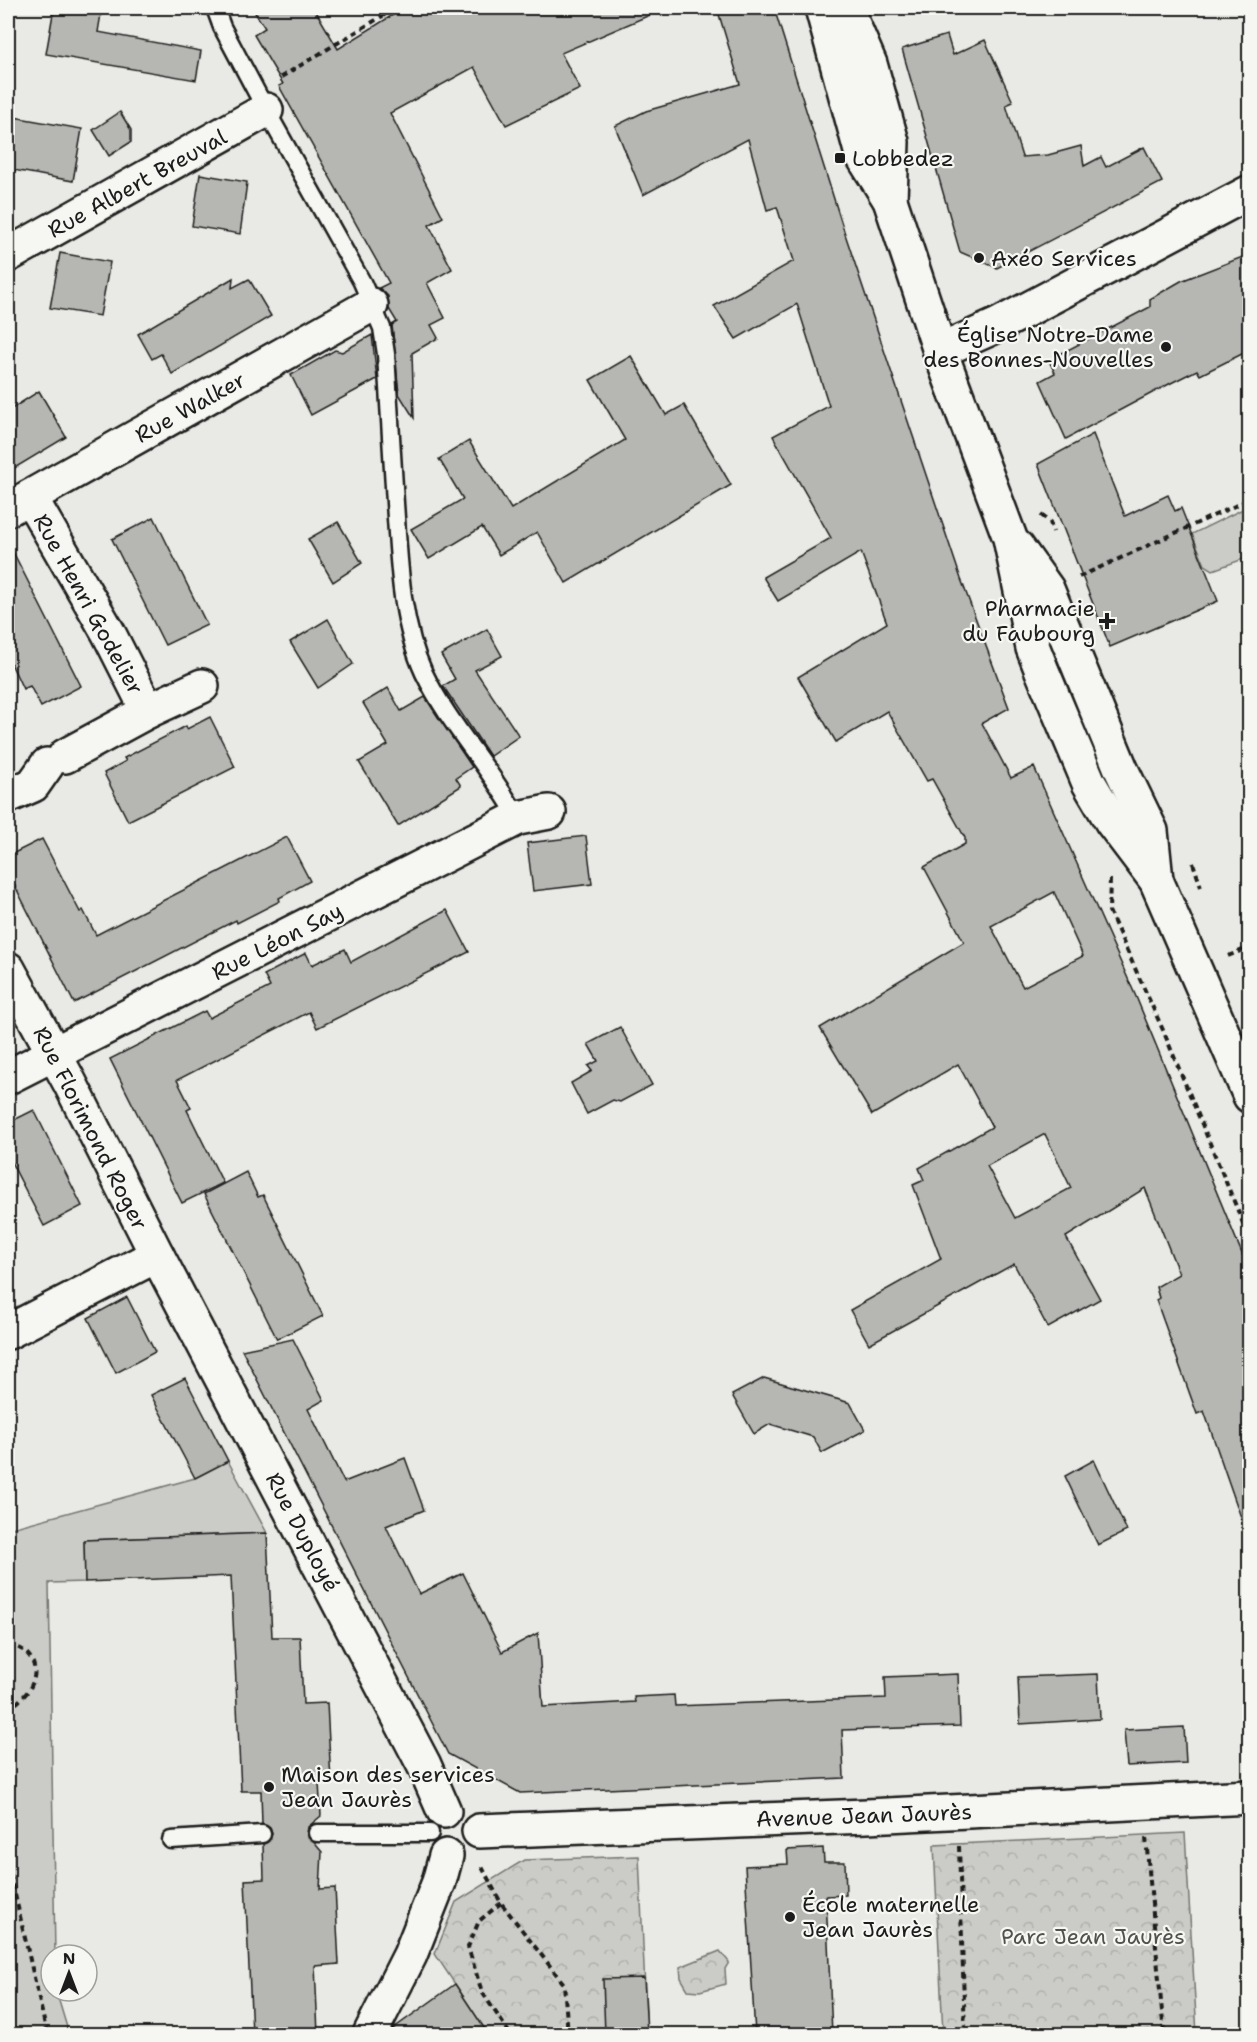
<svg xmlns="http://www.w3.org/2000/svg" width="1257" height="2042" font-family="'Shantell Sans',sans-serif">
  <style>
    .green { fill: #cbcbc7; stroke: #747472; stroke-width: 1.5 }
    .forest { fill: url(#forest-crowns); stroke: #747472; stroke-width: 1.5 }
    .building { fill: #b6b6b3; stroke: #1c1c1c; stroke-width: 1.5; fill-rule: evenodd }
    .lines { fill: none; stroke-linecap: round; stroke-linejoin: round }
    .lane-casing { stroke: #1c1c1c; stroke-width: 21 }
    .street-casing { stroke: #1c1c1c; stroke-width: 38 }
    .secondary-casing { stroke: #1c1c1c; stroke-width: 38 }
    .path { stroke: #1c1c1c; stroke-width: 4; stroke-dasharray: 6 4.5; stroke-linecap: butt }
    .lane { stroke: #f6f6f2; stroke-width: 16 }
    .street { stroke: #f6f6f2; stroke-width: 33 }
    .secondary { stroke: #f6f6f2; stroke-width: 33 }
    .poi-dot { fill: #1c1c1c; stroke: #f6f6f2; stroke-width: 2 }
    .labels { text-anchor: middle; stroke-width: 4.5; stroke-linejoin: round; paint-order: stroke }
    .poi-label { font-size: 22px; fill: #1c1c1c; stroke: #f6f6f2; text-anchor: start }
    .street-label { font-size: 22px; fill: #1c1c1c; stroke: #f6f6f2 }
    .park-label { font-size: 22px; fill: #51514f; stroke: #f6f6f2 }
  </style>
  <defs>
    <pattern id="forest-crowns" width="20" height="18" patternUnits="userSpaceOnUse" patternTransform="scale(1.5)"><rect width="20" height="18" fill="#cbcbc7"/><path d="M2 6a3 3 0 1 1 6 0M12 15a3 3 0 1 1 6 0" fill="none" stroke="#aeaeaa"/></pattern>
  </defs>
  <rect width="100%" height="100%" fill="#e9e9e5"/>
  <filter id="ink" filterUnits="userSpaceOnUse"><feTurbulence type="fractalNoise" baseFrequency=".0167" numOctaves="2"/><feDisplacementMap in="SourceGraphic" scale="12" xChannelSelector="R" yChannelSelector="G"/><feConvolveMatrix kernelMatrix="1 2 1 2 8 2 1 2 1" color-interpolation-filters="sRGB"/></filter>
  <g filter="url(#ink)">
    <!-- green -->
    <g class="green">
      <polygon points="1249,506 1249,557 1213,570 1205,565 1192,534"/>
      <polygon points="228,1461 267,1533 84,1540 85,1582 49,1583 55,1955 51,1955 51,1991 56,1991 69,2034 8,2034 8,1580 14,1578 8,1565 8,1529 195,1478"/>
    </g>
    <!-- forest -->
    <g class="forest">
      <polygon points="1185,1833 1197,2034 943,2034 934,1845"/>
      <polygon points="639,1856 647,2034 488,2034 435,1954 456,1902 524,1860"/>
      <polygon points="720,1951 729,1962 725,1969 726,1984 700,1991 688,1990 681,1978 680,1967"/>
    </g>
    <!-- building -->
    <g class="building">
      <polygon points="54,8 102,8 98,32 201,51 196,80 46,54"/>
      <polygon points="252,8 314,8 338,49 404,8 666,8 561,53 580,89 506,125 474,67 390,113 443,217 429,225 452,269 427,283 445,318 431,325 438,338 412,353 414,418 399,394 392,325 397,322 389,309 388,296 379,288 389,283 279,86 283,84 254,35 265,28"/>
      <path d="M717 8H774L845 234 961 579 1009 708 982 723 1011 778 1034 767 1137 999 1250 1273V1528L1245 1529 1204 1411 1197 1414 1156 1300 1159 1298 1156 1287 1179 1274 1145 1188 1066 1237 1100 1299 1048 1328 1014 1264 869 1344 850 1310 941 1259 913 1185 924 1180 919 1168 992 1127 958 1064 872 1115 820 1028 964 942 924 867 965 844V838L932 779 927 781 887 711 836 742 798 677 887 623 861 552 778 601 763 577 831 538 773 436 829 406 797 304 736 339 714 306 794 261 777 207 767 210 748 139 643 195 615 126 646 111 740 84ZM1054 892 1083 956 1023 987 991 926ZM1045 1134 1071 1188 1015 1218 987 1166Z"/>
      <polygon points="947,35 953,55 985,40 1013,102 1006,105 1022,157 1048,155 1081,146 1084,166 1101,157 1106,167 1144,147 1162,182 997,268 960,252 902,49"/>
      <polygon points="120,112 131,130 131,142 109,156 93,130"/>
      <polygon points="8,116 82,129 73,181 8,169"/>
      <polygon points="200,174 247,182 240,234 192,226"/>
      <polygon points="60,253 110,262 100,316 50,308"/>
      <polygon points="1250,254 1250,350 1200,375 1197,370 1171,383 1066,439 1040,381 1055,373 1050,363 1060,359 1058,355 1150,307 1150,299 1181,281"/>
      <polygon points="233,278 232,288 249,279 271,316 172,374 161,354 152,359 138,334"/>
      <polygon points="372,335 377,379 311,415 291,375 335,350 342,352"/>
      <polygon points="631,356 666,415 684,405 731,485 566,583 537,532 499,555 482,527 429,559 411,529 463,499 439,459 469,441 511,509 625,440 590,380"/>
      <polygon points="39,391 66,437 8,472 8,411"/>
      <polygon points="1093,434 1125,516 1168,495 1175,511 1181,508 1218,601 1110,647 1038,464"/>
      <polygon points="154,517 207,625 165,645 112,539"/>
      <polygon points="338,522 362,563 333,582 308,539"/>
      <polygon points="8,542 81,686 41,707 30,686 23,689 8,657"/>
      <polygon points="328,619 353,664 318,688 290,642"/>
      <polygon points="487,629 502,656 475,670 519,736 490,756 443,686 455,679 441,655"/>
      <polygon points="388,688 401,711 425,697 472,767 456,778 461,786 398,826 359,762 388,745 363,703"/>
      <polygon points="210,717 235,767 128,821 104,773 126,761 124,758 186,726 187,729"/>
      <polygon points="586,836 592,884 533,891 527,843"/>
      <polygon points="287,837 310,881 279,898 280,901 237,923 236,920 74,1003 8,872 8,856 42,839 80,912 83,910 96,935"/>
      <polygon points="447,910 469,952 317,1028 309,1012 177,1080 191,1108 187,1110 223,1183 182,1203 110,1059 205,1011 209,1018 270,987 264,975 306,953 312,965 345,949 351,962"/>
      <polygon points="620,1027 652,1085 620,1102 613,1100 587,1114 571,1083 592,1071 588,1066 598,1061 588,1044"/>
      <polygon points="34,1110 82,1206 44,1226 8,1156 8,1123"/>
      <polygon points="246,1172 258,1197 263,1195 323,1316 277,1339 204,1194"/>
      <polygon points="127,1297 155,1352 116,1373 88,1318"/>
      <polygon points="293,1339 324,1400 308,1409 344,1482 405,1458 424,1510 386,1526 419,1594 463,1573 502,1652 538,1633 543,1707 635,1702 634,1697 674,1695 675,1706 886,1698 885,1677 958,1674 960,1726 842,1730 844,1778 520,1793 448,1754 242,1350"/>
      <polygon points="185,1378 228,1461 195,1478 151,1395"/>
      <polygon points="764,1378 850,1403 865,1430 822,1453 813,1437 770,1424 754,1434 732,1395"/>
      <polygon points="1094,1460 1127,1531 1098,1545 1065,1476"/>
      <polygon points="267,1533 272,1637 300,1637 303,1704 327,1703 331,1782 319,1783 321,1816 308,1827 307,1834 322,1852 320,1889 335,1888 339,1964 315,1966 318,2034 252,2034 245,1880 264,1879 263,1844 268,1842 272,1834 270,1828 262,1824 261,1791 241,1791 231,1576 85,1582 84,1540"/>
      <polygon points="1098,1674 1100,1719 1020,1724 1018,1677"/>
      <polygon points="1184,1727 1186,1763 1127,1766 1124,1730"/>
      <polygon points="823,1848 824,1862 845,1862 846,1895 826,1896 832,2034 755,2034 745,1866 788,1864 787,1850"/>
      <polygon points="644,1978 647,2034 605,2034 603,1979"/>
      <polygon points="455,1984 488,2034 391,2034 394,2028"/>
    </g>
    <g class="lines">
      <defs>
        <g id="lane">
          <path d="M215 8 222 27 266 110 362 282 382 328 386 354C389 403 392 453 395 503 399 559 400 621 424 673 449 725 490 767 518 818"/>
          <polyline points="317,1833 430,1833"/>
          <polyline points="171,1840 262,1834"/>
        </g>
        <g id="street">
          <polyline points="8,255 266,110"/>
          <polyline points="940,351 998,325 1250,192"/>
          <polyline points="30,497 108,632 148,711"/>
          <polyline points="8,509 371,305"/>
          <polyline points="65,756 148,711 202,686"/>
          <polyline points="8,796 33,785 47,765"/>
          <polyline points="8,969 70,1083 157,1255 424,1765 444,1811"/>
          <polyline points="8,1077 518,818 549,812"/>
          <polyline points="8,1332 157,1255"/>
          <polyline points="479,1831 867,1816 1250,1797"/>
          <polyline points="370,2034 410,1955 439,1882 446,1856"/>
        </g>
        <g id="secondary">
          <polyline points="822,8 862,155 890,200 940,351 1010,538 1033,648 1042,671 1089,783 1112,822 1156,880 1250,1096"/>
          <polyline points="846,8 870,64 892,142 890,200"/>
          <polyline points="1017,547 1047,589 1121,769 1151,831 1156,880"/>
        </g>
      </defs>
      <!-- lane casing -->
      <use href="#lane" class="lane-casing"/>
      <!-- street casing -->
      <use href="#street" class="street-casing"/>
      <!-- secondary casing -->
      <use href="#secondary" class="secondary-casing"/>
      <!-- path -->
      <g class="path">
        <polyline points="281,77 396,8"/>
        <polyline points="1041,515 1050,522 1053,532"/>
        <polyline points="1079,577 1250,499"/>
        <polyline points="1193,863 1201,887"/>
        <polyline points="1110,879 1109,911 1163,1030 1250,1240"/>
        <polyline points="1228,956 1250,947"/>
        <path d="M8 1645C29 1647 41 1666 31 1686 26 1696 15 1704 8 1711"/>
        <polyline points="1146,1838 1164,2034"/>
        <polyline points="959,1846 965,2034"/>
        <polyline points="8,1864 47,2034"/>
        <polyline points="482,1867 501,1903 564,1984 568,2034"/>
        <polyline points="501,1903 479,1921 468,1947 482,1992 510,2034"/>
      </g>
      <!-- lane -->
      <use href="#lane" class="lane"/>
      <!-- street -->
      <use href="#street" class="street"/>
      <!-- secondary -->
      <use href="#secondary" class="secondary"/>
    </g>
  </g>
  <!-- markers -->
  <g class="poi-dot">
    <rect x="834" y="152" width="12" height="12" rx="3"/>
    <circle cx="979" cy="258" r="6"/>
    <circle cx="1166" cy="347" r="6"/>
    <path d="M1104 612h6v6h6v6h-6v6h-6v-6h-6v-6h6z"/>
    <circle cx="269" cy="1787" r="6"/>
    <circle cx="790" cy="1917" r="6"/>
  </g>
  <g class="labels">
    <!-- poi labels -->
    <g class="poi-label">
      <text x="852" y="166">Lobbedez</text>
      <text x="991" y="266">Axéo Services</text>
      <text x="1154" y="342" text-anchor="end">Église Notre-Dame<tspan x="1154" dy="25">des Bonnes-Nouvelles</tspan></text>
      <text x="1095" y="616" text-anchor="end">Pharmacie<tspan x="1095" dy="25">du Faubourg</tspan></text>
      <text x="281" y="1782">Maison des services<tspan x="281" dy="25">Jean Jaurès</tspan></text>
      <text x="802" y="1912">École maternelle<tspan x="802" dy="25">Jean Jaurès</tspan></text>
    </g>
    <!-- street labels -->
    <g class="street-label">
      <text transform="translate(137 183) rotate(-29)" y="8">Rue Albert Breuval</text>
      <text transform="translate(190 407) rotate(-29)" y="8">Rue Walker</text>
      <text transform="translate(89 604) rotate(61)" y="8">Rue Henri Godelier</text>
      <text transform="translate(277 941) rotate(-27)" y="8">Rue Léon Say</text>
      <text transform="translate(91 1128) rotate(63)" y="8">Rue Florimond Roger</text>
      <text transform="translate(303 1532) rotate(62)" y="8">Rue Duployé</text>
      <text transform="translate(864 1815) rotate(-2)" y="8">Avenue Jean Jaurès</text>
    </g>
    <!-- park labels -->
    <g class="park-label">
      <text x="1093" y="1944">Parc Jean Jaurès</text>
    </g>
  </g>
  <!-- margin -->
  <rect width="1257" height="2042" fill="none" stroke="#f6f6f2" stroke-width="30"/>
  <rect x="15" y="15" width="1227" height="2012" fill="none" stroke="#1c1c1c" stroke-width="2" filter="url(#ink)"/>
  <!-- north arrow -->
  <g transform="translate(69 1973)"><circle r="28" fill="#f6f6f2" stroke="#9f9f9c" stroke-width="1.5"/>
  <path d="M0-4.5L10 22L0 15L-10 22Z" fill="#1c1c1c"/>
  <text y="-9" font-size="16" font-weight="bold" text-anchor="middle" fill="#1c1c1c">N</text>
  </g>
</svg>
